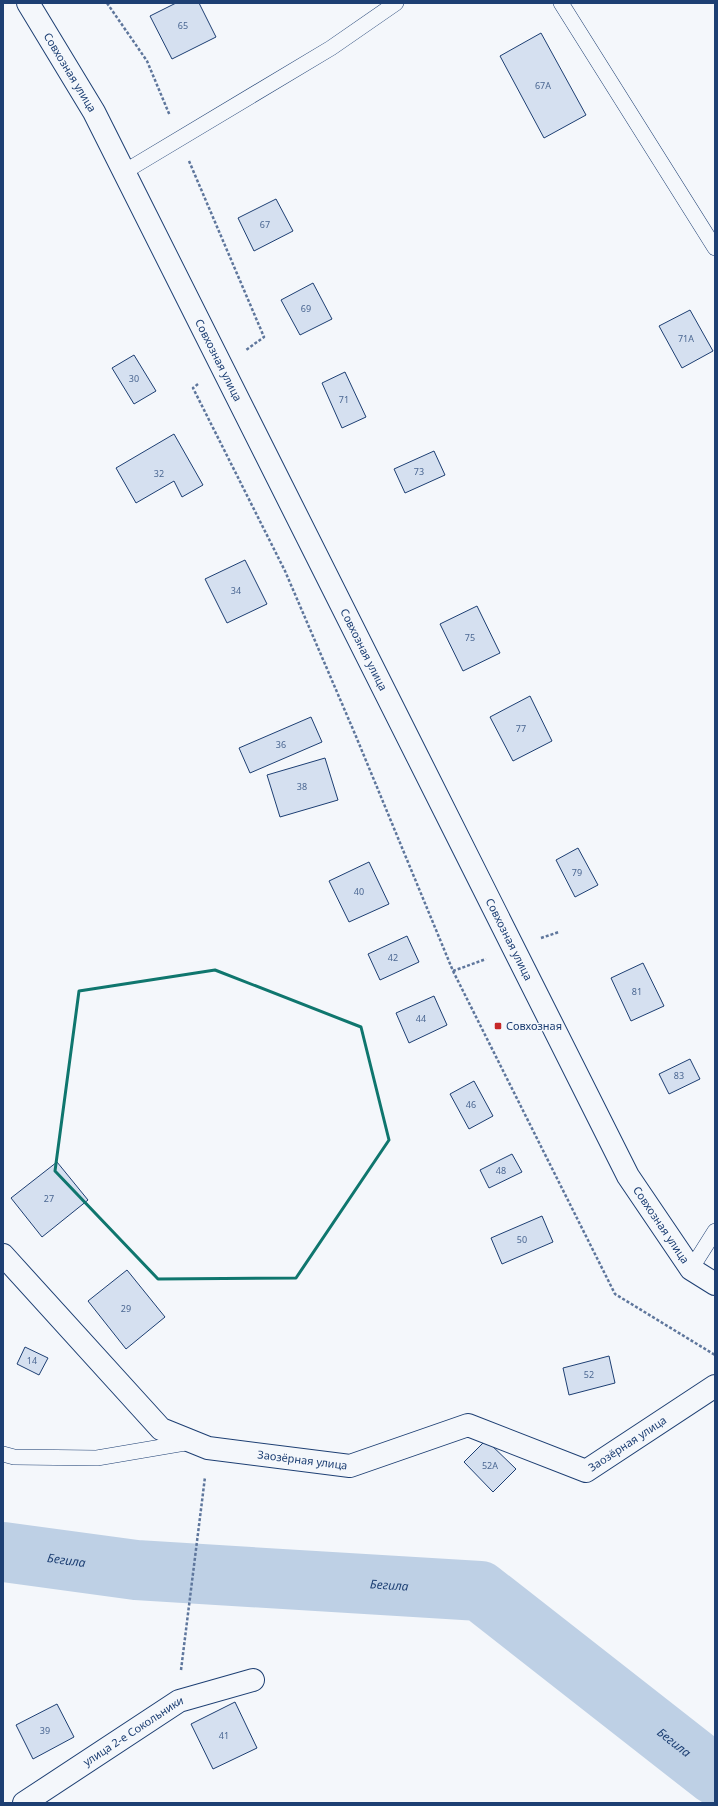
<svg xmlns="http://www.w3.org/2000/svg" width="718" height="1806" font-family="'Noto Sans',sans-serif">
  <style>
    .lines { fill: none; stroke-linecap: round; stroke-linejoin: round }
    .river { stroke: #bed0e5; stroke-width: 60 }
    .building { fill: #d5e0f0; stroke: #1d3f73 }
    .service-casing { stroke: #1d3f73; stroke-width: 16 }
    .minor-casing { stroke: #1d3f73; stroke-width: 24 }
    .tertiary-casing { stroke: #1d3f73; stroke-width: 24 }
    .path { stroke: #5e769c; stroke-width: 2.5; stroke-dasharray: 3 2; stroke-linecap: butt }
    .service { stroke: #f4f7fb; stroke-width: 15 }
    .minor { stroke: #f4f7fb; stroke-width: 22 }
    .tertiary { stroke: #f4f7fb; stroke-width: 22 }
    .marked { fill: none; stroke: #0f766e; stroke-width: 3; stroke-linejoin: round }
    .poi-dot { fill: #c62828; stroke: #f4f7fb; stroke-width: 1.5 }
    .labels { text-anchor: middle; stroke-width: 3; stroke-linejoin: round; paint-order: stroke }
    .number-label { font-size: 9px; fill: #4b6792 }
    .street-label { font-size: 11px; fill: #1d3f73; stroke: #f4f7fb }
    .poi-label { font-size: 11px; fill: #1d3f73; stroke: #f4f7fb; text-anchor: start }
    .water-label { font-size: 12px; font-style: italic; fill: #1d3f73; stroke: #f4f7fb }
  </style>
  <rect width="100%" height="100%" fill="#f4f7fb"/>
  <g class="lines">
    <!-- river -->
    <path class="river" id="s1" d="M3 1552 136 1570 480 1591 715 1775"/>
  </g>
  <!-- building -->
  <g class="building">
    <polygon points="176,3 199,3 216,37 172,59 150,16"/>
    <polygon points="541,33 586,115 544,138 500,56"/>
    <polygon points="276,199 293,231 254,251 238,218"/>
    <polygon points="313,283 332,319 300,335 281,300"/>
    <polygon points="690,310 713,351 682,368 659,326"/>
    <polygon points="134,355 156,391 134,404 112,368"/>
    <polygon points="345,372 366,417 342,428 322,383"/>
    <polygon points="174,434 203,485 182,497 174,481 136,503 116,468"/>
    <polygon points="434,451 445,475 405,493 394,469"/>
    <polygon points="245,560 267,604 227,623 205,579"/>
    <polygon points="477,606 500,653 463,671 440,624"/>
    <polygon points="530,696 552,741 513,761 490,717"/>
    <polygon points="311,717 322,742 250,773 239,748"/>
    <polygon points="325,758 338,800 280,817 267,775"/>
    <polygon points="578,848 598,885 575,897 556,860"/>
    <polygon points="369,862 389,904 349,922 329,881"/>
    <polygon points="407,936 419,962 380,980 368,954"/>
    <polygon points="643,963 664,1006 631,1021 611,978"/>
    <polygon points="434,996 447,1025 409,1043 396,1013"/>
    <polygon points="690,1059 700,1079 669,1094 659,1074"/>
    <polygon points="474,1081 493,1116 469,1129 450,1094"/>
    <polygon points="512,1154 522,1172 489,1188 480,1170"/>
    <polygon points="57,1162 88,1200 42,1237 11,1198"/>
    <polygon points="542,1216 553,1242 502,1264 491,1238"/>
    <polygon points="127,1270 165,1317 126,1349 88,1301"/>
    <polygon points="25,1347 48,1358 39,1375 17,1364"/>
    <polygon points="609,1356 615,1383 569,1395 563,1368"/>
    <polygon points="486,1440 516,1469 493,1492 464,1462"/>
    <polygon points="235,1702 257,1748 213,1769 191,1724"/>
    <polygon points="57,1704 74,1737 33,1759 16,1725"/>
  </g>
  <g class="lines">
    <defs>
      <g id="service">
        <polyline points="561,3 715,248"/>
        <polyline points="124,172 331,48 396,3"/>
        <polyline points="691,1269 715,1231"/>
        <polyline points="3,1454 14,1457 97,1458 191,1442"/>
      </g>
      <g id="minor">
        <path id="s2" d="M3 1255 161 1429 208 1448 350 1466 468 1425 586 1471 715 1386"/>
        <path id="s3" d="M24 1803 179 1701 253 1680"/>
      </g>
      <g id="tertiary">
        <path id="s4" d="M28 3 94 112 628 1176 691 1269 715 1284"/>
      </g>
    </defs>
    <!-- service casing -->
    <use href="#service" class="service-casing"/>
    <!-- minor casing -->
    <use href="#minor" class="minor-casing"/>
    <!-- tertiary casing -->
    <use href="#tertiary" class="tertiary-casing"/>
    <!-- path -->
    <g class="path">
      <polyline points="107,3 147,61 170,116"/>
      <polyline points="189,161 264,337 246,350"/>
      <polyline points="198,384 193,388 285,571 355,734 453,971 615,1294 715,1355"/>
      <polyline points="541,938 559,932"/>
      <polyline points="453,971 486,959"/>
      <polyline points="181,1670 205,1477"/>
    </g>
    <!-- service -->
    <use href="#service" class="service"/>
    <!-- minor -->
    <use href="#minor" class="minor"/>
    <!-- tertiary -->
    <use href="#tertiary" class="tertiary"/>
  </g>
  <!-- marked area -->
  <path class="marked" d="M215 970 361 1027 389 1140 296 1278 158 1279 55 1171 79 991Z"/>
  <!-- markers -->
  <rect class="poi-dot" x="494" y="1022" width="8" height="8" rx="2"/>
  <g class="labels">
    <!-- number labels -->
    <g class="number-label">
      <text x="183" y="29">65</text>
      <text x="543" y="89">67А</text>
      <text x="265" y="228">67</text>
      <text x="306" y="312">69</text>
      <text x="686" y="342">71А</text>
      <text x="134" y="382">30</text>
      <text x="344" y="403">71</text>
      <text x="419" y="475">73</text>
      <text x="159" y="477">32</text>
      <text x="236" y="594">34</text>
      <text x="470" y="641">75</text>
      <text x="521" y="732">77</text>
      <text x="281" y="748">36</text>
      <text x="302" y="790">38</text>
      <text x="577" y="876">79</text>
      <text x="359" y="895">40</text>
      <text x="393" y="961">42</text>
      <text x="637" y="995">81</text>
      <text x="421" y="1022">44</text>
      <text x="679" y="1079">83</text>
      <text x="471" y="1108">46</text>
      <text x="501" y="1174">48</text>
      <text x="49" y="1202">27</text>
      <text x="522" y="1243">50</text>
      <text x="126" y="1312">29</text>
      <text x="32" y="1364">14</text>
      <text x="589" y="1378">52</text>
      <text x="490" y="1469">52А</text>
      <text x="45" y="1734">39</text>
      <text x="224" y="1739">41</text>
    </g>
    <!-- street labels -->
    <g class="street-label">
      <text dy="4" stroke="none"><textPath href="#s4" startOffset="81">Совхозная улица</textPath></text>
      <text dy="4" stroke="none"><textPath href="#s4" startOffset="405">Совхозная улица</textPath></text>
      <text dy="4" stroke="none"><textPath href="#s4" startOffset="729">Совхозная улица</textPath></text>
      <text dy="4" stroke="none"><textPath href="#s4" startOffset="1053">Совхозная улица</textPath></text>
      <text dy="4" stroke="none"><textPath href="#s4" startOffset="1377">Совхозная улица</textPath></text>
      <text dy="4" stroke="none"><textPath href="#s2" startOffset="730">Заозёрная улица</textPath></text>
      <text dy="4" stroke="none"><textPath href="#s2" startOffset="381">Заозёрная улица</textPath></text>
      <text dy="4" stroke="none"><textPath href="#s3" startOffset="131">улица 2-е Сокольники</textPath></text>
    </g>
    <!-- poi labels -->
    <g class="poi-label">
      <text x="506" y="1030">Совхозная</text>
    </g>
    <!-- water labels -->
    <g class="water-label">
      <text dy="4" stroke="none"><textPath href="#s1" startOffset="64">Бегила</textPath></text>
      <text dy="4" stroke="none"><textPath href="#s1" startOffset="388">Бегила</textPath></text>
      <text dy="4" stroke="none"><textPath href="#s1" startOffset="725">Бегила</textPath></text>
    </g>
  </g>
  <!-- border -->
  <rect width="718" height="1806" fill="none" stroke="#1d3f73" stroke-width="8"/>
</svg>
